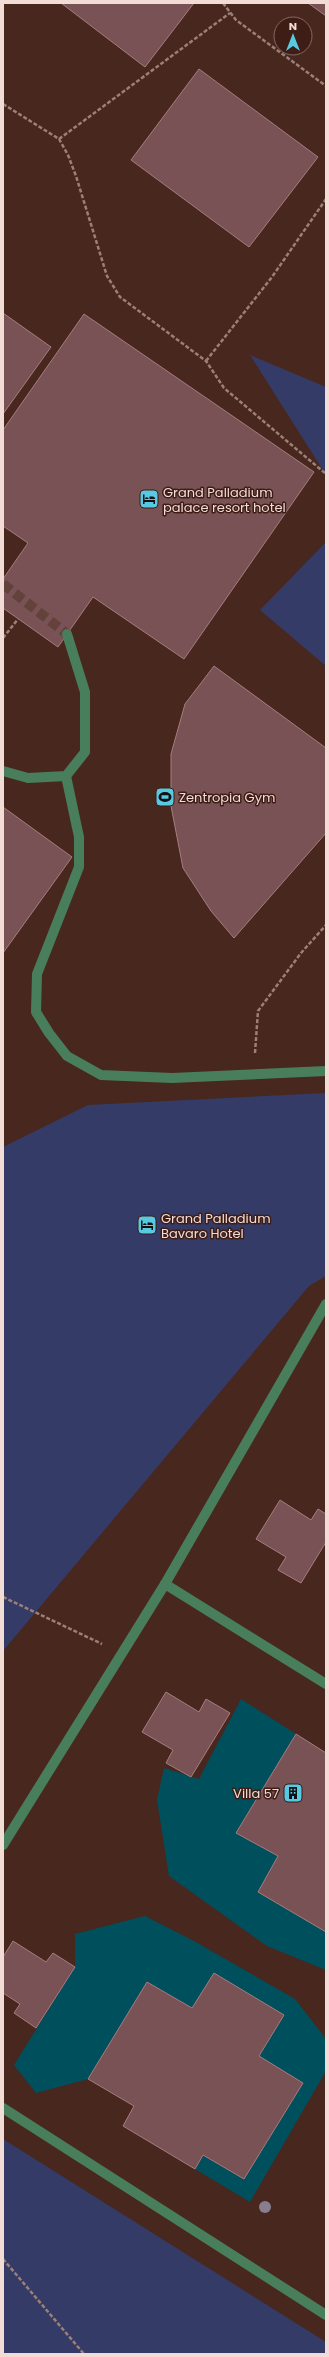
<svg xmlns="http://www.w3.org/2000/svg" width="329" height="2357" font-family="Poppins,sans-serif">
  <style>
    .green { fill: #343b66 }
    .water { fill: #004f5d }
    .building { fill: #795255; stroke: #a77c7f }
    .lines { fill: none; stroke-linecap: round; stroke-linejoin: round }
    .minor-tunnel { stroke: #62423a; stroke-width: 10; stroke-dasharray: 10 5; stroke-linecap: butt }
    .path { stroke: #9c8078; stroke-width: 2.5; stroke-dasharray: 4 2; stroke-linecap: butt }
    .minor { stroke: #487e5c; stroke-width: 10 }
    .tree { fill: #887e90 }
    .labels { text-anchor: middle; stroke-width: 3; stroke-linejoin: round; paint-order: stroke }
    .poi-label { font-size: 13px; fill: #f2dcd6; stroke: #3d1d15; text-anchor: start }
  </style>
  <rect width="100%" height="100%" fill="#48271e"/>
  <!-- green -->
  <g class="green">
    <polygon points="250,355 326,387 326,475"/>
    <polygon points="326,542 326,666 260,610"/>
    <polygon points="326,1090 326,1276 309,1286 3,1651 3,1147 88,1105 325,1093"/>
    <polygon points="3,2139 326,2342 326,2354 3,2354"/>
  </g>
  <!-- water -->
  <g class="water">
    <polygon points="241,1699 296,1734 236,1833 278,1856 258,1892 326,1932 326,1970 267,1946 169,1876 157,1800 164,1768 199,1779"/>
    <polygon points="145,1916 194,1941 295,1999 326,2039 326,2071 250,2202 195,2169 203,2155 244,2179 303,2083 259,2056 284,2015 214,1973 192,2008 147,1982 88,2079 36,2093 14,2065 75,1967 75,1934"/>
  </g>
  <!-- building -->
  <g class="building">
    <polygon points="61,3 194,3 145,67"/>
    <polygon points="308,3 326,3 326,16"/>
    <polygon points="199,69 318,157 249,247 131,160"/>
    <polygon points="3,313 51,347 3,414"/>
    <polygon points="84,314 314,472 184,659 93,597 58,647 3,608 3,579 28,543 3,526 3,430"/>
    <polygon points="214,666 326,748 326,833 234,938 211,911 183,868 171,806 171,754 185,704"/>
    <polygon points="3,807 72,857 3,953"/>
    <polygon points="280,1500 311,1520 318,1509 326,1514 326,1542 301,1583 278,1570 286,1557 256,1539"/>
    <polygon points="166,1692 199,1712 206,1699 230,1713 191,1777 166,1763 173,1750 142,1732"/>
    <polygon points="296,1734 326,1753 326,1932 258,1892 278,1856 236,1833"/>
    <polygon points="13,1941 46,1962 53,1953 75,1967 36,2028 14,2013 20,2004 3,1993 3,1957"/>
    <polygon points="214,1973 284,2015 259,2056 303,2083 244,2179 203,2155 195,2169 123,2126 134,2106 88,2079 147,1982 192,2008"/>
  </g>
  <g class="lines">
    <!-- minor-tunnel -->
    <polyline class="minor-tunnel" points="3,584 67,634"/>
    <!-- path -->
    <g class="path">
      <polyline points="223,3 236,20 326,86"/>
      <polyline points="3,104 59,139 68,155 76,176 107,276 120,297 206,361 224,388 326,474"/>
      <polyline points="59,139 230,13"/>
      <polyline points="206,361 272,277 326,199"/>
      <polyline points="3,638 18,619"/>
      <polyline points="255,1053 258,1011 301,953 326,925"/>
      <polyline points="3,1597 102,1644"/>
      <polyline points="3,2259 84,2354"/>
    </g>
    <!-- minor -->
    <g class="minor">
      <polyline points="3,771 28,778 66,776 85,752 85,692 67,634"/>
      <polyline points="66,776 79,837 79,867 37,974 36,1012 49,1033 67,1056 101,1075 172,1078 326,1071"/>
      <polyline points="165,1584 326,1684"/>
      <polyline points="3,1845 165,1584 326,1304"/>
      <polyline points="3,2108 326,2315"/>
    </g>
  </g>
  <!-- trees -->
  <circle class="tree" cx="265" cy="2207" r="6"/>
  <!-- icons -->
  <defs>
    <symbol id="hotel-square" viewBox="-11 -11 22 22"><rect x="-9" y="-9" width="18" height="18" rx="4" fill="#57c9e2" stroke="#3d1d15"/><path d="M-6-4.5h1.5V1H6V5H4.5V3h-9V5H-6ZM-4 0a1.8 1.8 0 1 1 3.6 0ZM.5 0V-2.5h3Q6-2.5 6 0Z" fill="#111"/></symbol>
    <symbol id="stadium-square" viewBox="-11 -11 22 22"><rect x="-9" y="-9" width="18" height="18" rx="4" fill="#57c9e2" stroke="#3d1d15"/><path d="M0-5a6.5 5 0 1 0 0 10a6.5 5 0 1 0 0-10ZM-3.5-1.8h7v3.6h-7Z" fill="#111"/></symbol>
    <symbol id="building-square" viewBox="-11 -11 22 22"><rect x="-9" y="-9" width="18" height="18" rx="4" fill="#57c9e2" stroke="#3d1d15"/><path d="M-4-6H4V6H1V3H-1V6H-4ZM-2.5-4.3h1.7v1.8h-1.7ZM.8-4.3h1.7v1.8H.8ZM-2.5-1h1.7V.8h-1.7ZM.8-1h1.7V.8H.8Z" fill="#111"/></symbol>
  </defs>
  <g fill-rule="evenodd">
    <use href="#hotel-square" x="138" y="488" width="22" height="22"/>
    <use href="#stadium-square" x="154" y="786" width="22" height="22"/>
    <use href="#hotel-square" x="136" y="1214" width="22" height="22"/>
    <use href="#building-square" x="282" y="1782" width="22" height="22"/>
  </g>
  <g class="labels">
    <!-- poi labels -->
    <g class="poi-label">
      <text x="163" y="497">Grand Palladium<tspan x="163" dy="15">palace resort hotel</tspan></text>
      <text x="179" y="802">Zentropia Gym</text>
      <text x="161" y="1223">Grand Palladium<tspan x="161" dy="15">Bavaro Hotel</tspan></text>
      <text x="279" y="1798" text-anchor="end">Villa 57</text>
    </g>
  </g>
  <!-- border -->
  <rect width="329" height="2357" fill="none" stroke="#f2dcd6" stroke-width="8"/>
  <!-- north arrow -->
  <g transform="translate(293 36)"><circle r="19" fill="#3d1d15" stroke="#856962"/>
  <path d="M0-3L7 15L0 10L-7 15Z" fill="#57c9e2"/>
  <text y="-6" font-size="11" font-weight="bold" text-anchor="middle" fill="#f2dcd6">N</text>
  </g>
</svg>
